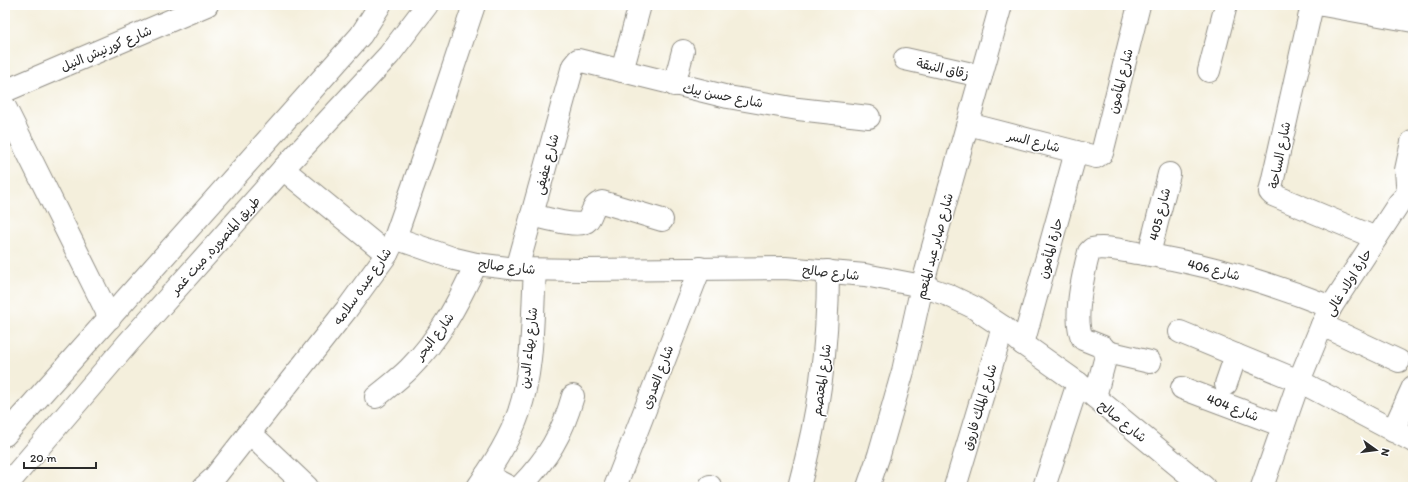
<svg xmlns="http://www.w3.org/2000/svg" width="1418" height="492" font-family="Itim,'Playpen Sans Arabic',sans-serif">
  <style>
    .lines { fill: none; stroke-linecap: round; stroke-linejoin: round }
    .street-casing { stroke: #908d84; stroke-width: 24 }
    .secondary-casing { stroke: #908d84; stroke-width: 24 }
    .street { stroke: #fff; stroke-width: 22 }
    .secondary { stroke: #fff; stroke-width: 22 }
    .labels { text-anchor: middle; stroke-width: 3; stroke-linejoin: round; paint-order: stroke }
    .street-label { font-size: 13px; fill: #2b2b2b; stroke: #fff }
  </style>
  <rect width="100%" height="100%" fill="#fff"/>
  <filter id="ink" filterUnits="userSpaceOnUse"><feTurbulence type="fractalNoise" baseFrequency=".025" numOctaves="2"/><feDisplacementMap in="SourceGraphic" scale="8" xChannelSelector="R" yChannelSelector="G"/><feConvolveMatrix kernelMatrix="1 2 1 2 8 2 1 2 1" color-interpolation-filters="sRGB"/></filter>
  <filter id="wash" filterUnits="userSpaceOnUse"><feTurbulence type="fractalNoise" baseFrequency=".012" numOctaves="4" result="noise"/><feDisplacementMap in="SourceGraphic" scale="16" xChannelSelector="R" yChannelSelector="G"/><feGaussianBlur stdDeviation="0.9" result="paint"/><feColorMatrix in="noise" values="0 0 0 0 0 0 0 0 0 0 0 0 0 0 0 0 0 1.4 0 .05"/><feComposite in="paint" operator="in"/></filter>
  <g filter="url(#wash)">
    <rect width="100%" height="100%" fill="#f4efdc"/>
  </g>
  <g filter="url(#ink)">
    <g class="lines">
      <defs>
        <g id="street">
          <polyline points="1312,5 1270,192 1273,195 1376,238"/>
          <polyline points="1323,5 1413,21"/>
          <polyline points="905,59 981,76"/>
          <polyline points="622,71 640,5"/>
          <polyline points="1209,71 1226,5"/>
          <polyline points="674,85 683,51"/>
          <polyline points="5,91 207,5"/>
          <polyline points="5,107 110,318"/>
          <polyline points="968,124 1096,157 1102,153 1139,5"/>
          <polyline points="283,169 387,254"/>
          <polyline points="1408,197 1406,170 1412,142"/>
          <path d="M532 215C542 217 580 229 587 221 593 215 591 205 602 202L662 220"/>
          <polyline points="395,238 455,259 476,264 517,269 583,270 785,268 865,275 922,286 948,295 973,307 1003,327 1023,344 1078,383 1204,487"/>
          <polyline points="1149,254 1169,174"/>
          <polyline points="517,269 573,66 578,60 728,97 798,109 869,117"/>
          <polyline points="1322,325 1399,361"/>
          <polyline points="1180,332 1299,381 1413,441"/>
          <polyline points="1023,344 1076,152"/>
          <polyline points="1107,352 1150,362"/>
          <polyline points="1226,384 1236,355"/>
          <polyline points="1182,388 1283,426"/>
          <path d="M376 397C387 388 399 379 409 369 440 338 458 303 476 264"/>
          <path d="M1095 397 1107 352 1103 347 1083 339C1072 322 1084 271 1089 252L1092 249C1106 246 1124 251 1137 253 1204 263 1268 282 1331 307"/>
          <polyline points="1393,431 1413,387"/>
          <polyline points="249,432 307,487"/>
          <polyline points="486,475 509,487"/>
          <polyline points="204,487 214,478 347,309 387,254 395,238 426,149 474,5"/>
          <path d="M478 487C494 463 510 439 519 412 534 367 532 317 535 270"/>
          <path d="M520 487C548 458 562 435 573 396"/>
          <polyline points="615,487 700,268"/>
          <polyline points="710,487 710,486"/>
          <path d="M799 487C819 413 828 348 828 271"/>
          <polyline points="868,487 879,455 903,371 922,286 1001,5"/>
          <polyline points="955,487 1003,327"/>
          <polyline points="1044,487 1078,383"/>
          <polyline points="1262,487 1299,381 1322,325 1331,307 1399,203 1404,198 1413,196"/>
        </g>
        <g id="secondary">
          <polyline points="5,435 361,35 380,5"/>
          <polyline points="5,487 128,343 283,169 389,55 427,5"/>
        </g>
      </defs>
      <!-- street casing -->
      <use href="#street" class="street-casing"/>
      <!-- secondary casing -->
      <use href="#secondary" class="secondary-casing"/>
      <!-- street -->
      <use href="#street" class="street"/>
      <!-- secondary -->
      <use href="#secondary" class="secondary"/>
    </g>
  </g>
  <g class="labels">
    <!-- street labels -->
    <g class="street-label">
      <text transform="translate(106 48) rotate(-23)" y="5">شارع كورنيش النيل</text>
      <text transform="translate(943 68) rotate(13)" y="5">زقاق النبقة</text>
      <text transform="translate(1120 81) rotate(-76)" y="5">شارع المأمون</text>
      <text transform="translate(723 95) rotate(11)" y="5">شارع حسن بيك</text>
      <text transform="translate(1034 141) rotate(14)" y="5">شارع السر</text>
      <text transform="translate(1279 155) rotate(-79)" y="5">شارع الساحة</text>
      <text transform="translate(546 164) rotate(-75)" y="5">شارع عفيفى</text>
      <text transform="translate(1159 214) rotate(-76)" y="5">شارع 405</text>
      <text transform="translate(215 245) rotate(-48)" y="5">طريق المنصوره, ميت غمر</text>
      <text transform="translate(934 246) rotate(-75)" y="5">شارع صابر عبد المنعم</text>
      <text transform="translate(1050 248) rotate(-75)" y="5">حارة المأمون</text>
      <text transform="translate(507 266) rotate(6)" y="5">شارع صالح</text>
      <text transform="translate(1214 269) rotate(14)" y="5">شارع 406</text>
      <text transform="translate(831 272) rotate(6)" y="5">شارع صالح</text>
      <text transform="translate(1348 282) rotate(-58)" y="5">حارة اولاد غالى</text>
      <text transform="translate(362 286) rotate(-55)" y="5">شارع عبده سلامه</text>
      <text transform="translate(434 336) rotate(-53)" y="5">شارع البحر</text>
      <text transform="translate(528 348) rotate(-84)" y="5">شارع بهاء الدين</text>
      <text transform="translate(657 377) rotate(-69)" y="5">شارع العدوى</text>
      <text transform="translate(821 380) rotate(-82)" y="5">شارع المعتصم</text>
      <text transform="translate(979 407) rotate(-73)" y="5">شارع الملك فاروق</text>
      <text transform="translate(1233 407) rotate(21)" y="5">شارع 404</text>
      <text transform="translate(1123 421) rotate(39)" y="5">شارع صالح</text>
    </g>
  </g>
  <!-- margin -->
  <rect width="1418" height="492" fill="none" stroke="#fff" stroke-width="20"/>
  <!-- north arrow -->
  <g transform="translate(1376 450) rotate(104)" stroke="#ffffff" stroke-width="3" paint-order="stroke">
  <path d="M0-3L7 15L0 10L-7 15Z" fill="#2b2b2b"/>
  <text y="-6" font-size="11" font-weight="bold" text-anchor="middle" fill="#2b2b2b">N</text>
  </g>
  <!-- scale -->
  <path d="M24 462v6h72v-6" fill="none" stroke="#2b2b2b" stroke-width="2"/>
  <text x="30" y="462" font-size="12" fill="#2b2b2b" stroke="#ffffff" stroke-width="3" paint-order="stroke">20 m</text>
</svg>
